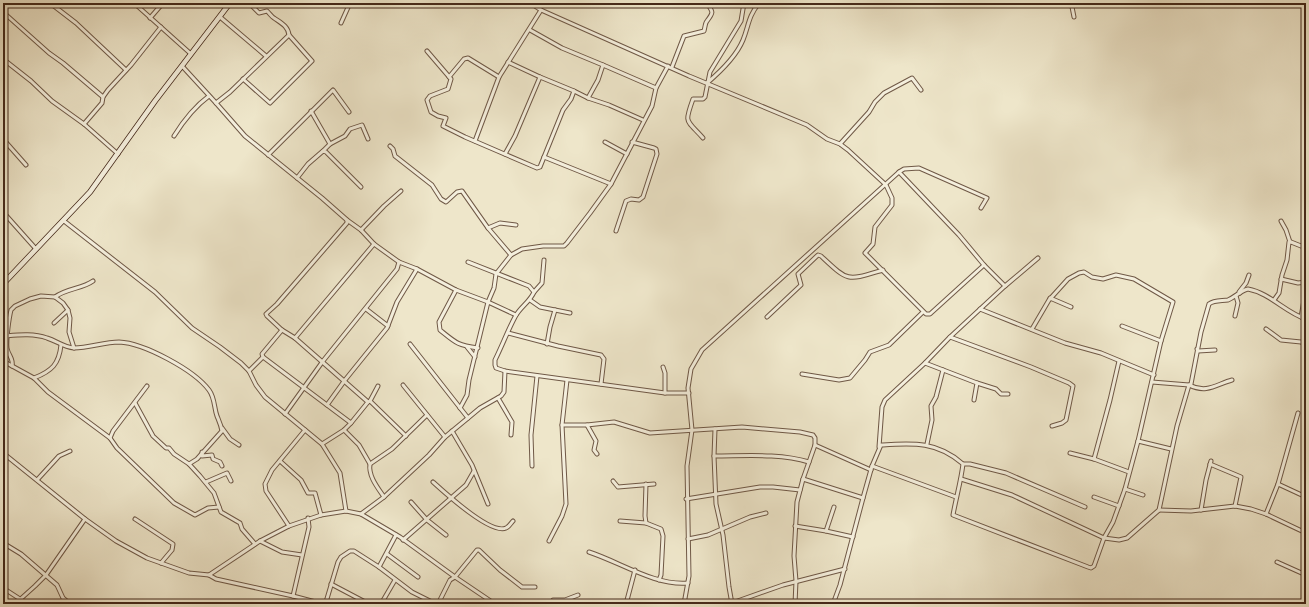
<svg xmlns="http://www.w3.org/2000/svg" width="1309" height="607" font-family="'Libre Bodoni',serif">
  <style>
    .lines { fill: none; stroke-linecap: round; stroke-linejoin: round }
    .minor-casing { stroke: #6f5846; stroke-width: 5 }
    .secondary-casing { stroke: #45291a; stroke-width: 6 }
    .minor { stroke: #f4efdd; stroke-width: 3 }
    .secondary { stroke: #f4efdd; stroke-width: 4.5 }
  </style>
  <rect width="100%" height="100%" fill="#eee6ca"/>
  <filter id="stains"><feTurbulence type="fractalNoise" baseFrequency=".005" numOctaves="4"/><feColorMatrix values="0 0 0 0 .2 0 0 0 0 .09 0 0 0 0 .02 0 0 0 .5 -.17"/></filter>
  <radialGradient id="worn" r=".72"><stop offset=".6" stop-color="#630" stop-opacity="0"/><stop offset="1" stop-color="#630" stop-opacity=".3"/></radialGradient>
  <g class="lines">
    <defs>
      <g id="minor">
        <polyline points="50,3 76,23 126,70"/>
        <polyline points="134,3 191,54"/>
        <polyline points="530,3 541,10 689,76 807,125 827,139 840,144 848,150 886,185 892,198 892,205 875,227 873,244 865,253 926,314 930,314 984,265"/>
        <polyline points="989,3 992,5 1003,3"/>
        <polyline points="1068,3 1072,7 1074,17"/>
        <polyline points="3,12 49,53 63,63 103,97"/>
        <polyline points="220,17 266,56"/>
        <polyline points="150,18 163,3"/>
        <polyline points="341,23 350,3"/>
        <polyline points="530,30 562,48 603,65"/>
        <polyline points="427,51 451,79 448,89 430,96 427,100 431,112 438,116 446,118 443,126 465,137 537,168 540,167 563,110 571,99 574,91"/>
        <polyline points="3,59 31,81 52,101 84,124 118,154"/>
        <polyline points="508,62 540,77 574,91 588,98 609,105 643,120"/>
        <path d="M182 66 216 103 230 92 289 35C288 26 281 23 274 18 272 17 270 14 267 11L259 13 252 6 251 3"/>
        <path d="M672 67 684 36 704 31C705 28 705 23 707 21 714 12 713 12 707 3"/>
        <polyline points="449,77 464,59 468,58 499,77"/>
        <polyline points="243,79 270,103 312,61 289,35"/>
        <path d="M707 83C720 72 736 57 743 40 749 25 748 17 759 3"/>
        <polyline points="588,98 598,80 603,65 656,88"/>
        <polyline points="216,103 245,136 322,198 347,220 361,230 374,244 399,262 417,269 456,290 488,302 516,315"/>
        <polyline points="311,111 330,144"/>
        <polyline points="84,124 102,103 103,97 108,90 131,65 161,27"/>
        <path d="M174 136C184 120 194 107 209 96"/>
        <path d="M703 138C686 119 684 124 693 99H703L705 97 710 72 741 21 744 3"/>
        <polyline points="3,139 26,165"/>
        <polyline points="475,141 499,77 541,10"/>
        <polyline points="605,142 627,154"/>
        <polyline points="840,144 869,112 875,102 884,93 912,78 921,90"/>
        <polyline points="390,146 393,149 395,156 432,185 441,199 446,202 457,192 462,191 488,228 511,255"/>
        <polyline points="323,151 330,144 345,136 350,129 362,125 368,139"/>
        <polyline points="505,154 515,136 540,77"/>
        <polyline points="268,155 333,90 349,112"/>
        <polyline points="544,157 611,184"/>
        <polyline points="899,172 904,169 919,168 987,198 981,208"/>
        <polyline points="297,178 308,164 323,151 326,152 361,187"/>
        <polyline points="3,212 36,249"/>
        <polyline points="347,220 347,223 277,304 266,314 267,316 282,330 295,338 368,402"/>
        <polyline points="64,221 155,292 192,328 220,347 241,363 249,371 256,385 265,397 322,444 340,473 346,511"/>
        <polyline points="1281,221 1286,230 1290,242"/>
        <polyline points="488,228 500,223 516,225"/>
        <polyline points="361,230 384,206 401,191"/>
        <polyline points="616,231 626,201 631,199 639,200 643,197 657,154 656,149 654,148 632,142"/>
        <path d="M468 262 529 286 534 292C530 302 520 307 515 317 508 330 502 346 495 360V365L496 368 505 371 665 393H689"/>
        <polyline points="1281,279 1298,283 1306,282"/>
        <polyline points="1005,286 1038,258"/>
        <path d="M456 290 439 322 440 330C456 343 457 345 478 348"/>
        <polyline points="534,292 542,283 544,260"/>
        <polyline points="1240,293 1239,292 1246,283 1249,275"/>
        <path d="M55 297C67 288 82 289 93 281"/>
        <polyline points="1050,298 1071,307"/>
        <polyline points="530,300 540,307 570,313"/>
        <polyline points="1274,300 1279,293 1282,275 1287,260 1289,242 1291,242 1306,248"/>
        <polyline points="366,309 388,326"/>
        <polyline points="980,309 1065,343 1101,353 1154,375"/>
        <polyline points="1235,316 1238,303 1236,296"/>
        <path d="M767 317 801 285 798 274 818 255 821 256C849 282 846 281 883 270"/>
        <polyline points="1301,317 1306,289"/>
        <polyline points="54,323 68,310"/>
        <polyline points="1122,326 1161,341"/>
        <polyline points="1266,329 1281,340 1301,342 1306,345"/>
        <polyline points="282,330 262,354 263,357 351,423 368,402 370,401 378,386"/>
        <polyline points="508,333 558,346 601,355 604,359 601,384"/>
        <path d="M3 336C17 335 33 333 47 338 57 341 63 347 74 348 89 348 104 342 119 342 144 343 194 370 209 390 215 398 214 408 217 416 219 421 221 425 222 431L197 459 189 464"/>
        <polyline points="950,337 1031,367 1069,383 1073,386 1066,420 1062,423 1052,426"/>
        <polyline points="295,338 374,244"/>
        <polyline points="410,344 468,418"/>
        <polyline points="547,344 550,327 555,310"/>
        <polyline points="467,347 475,357"/>
        <polyline points="1197,349 1198,351 1215,350"/>
        <polyline points="3,361 34,378 48,392 110,438 113,431 147,386"/>
        <polyline points="925,363 977,383 974,400"/>
        <path d="M12 366C14 359 8 355 7 348 6 340 9 318 11 310L15 306 30 299 41 296 55 297 63 303 68 310 70 318 69 332 74 348"/>
        <polyline points="663,367 665,373 665,393"/>
        <polyline points="249,371 263,357"/>
        <polyline points="802,374 839,380 850,378 865,360 870,352 889,345 923,312"/>
        <path d="M34 378C52 371 59 364 61 345"/>
        <path d="M1152 382 1189 385C1207 394 1217 384 1232 380"/>
        <polyline points="977,383 996,389 1001,394 1008,394"/>
        <polyline points="403,385 445,437"/>
        <polyline points="498,398 512,422 511,435"/>
        <polyline points="370,401 406,436"/>
        <polyline points="135,403 153,436 166,448 169,448 174,454 189,464 200,476 214,493 221,512 240,523 242,529 255,544"/>
        <polyline points="327,405 345,380 387,328 397,302 417,269"/>
        <polyline points="460,408 467,395 469,380 488,302 494,288 496,274 511,255 522,249 543,246 564,246 567,243 590,213 611,184 652,106 656,88 668,66"/>
        <polyline points="285,414 323,361 397,269 399,262"/>
        <polyline points="562,425 587,425 614,422 650,433 742,427 800,432 813,435 815,438 815,445 803,479 797,502 794,556 796,581 795,604"/>
        <polyline points="587,425 596,441 594,450 597,454"/>
        <polyline points="222,428 230,439 239,445"/>
        <polyline points="715,429 714,456 716,504 723,535 729,587 732,604"/>
        <path d="M344 430 359 445 370 464C368 476 378 488 384 497"/>
        <polyline points="452,431 472,465 488,504"/>
        <polyline points="110,438 117,448 174,503 195,515 208,508 219,507"/>
        <polyline points="1138,441 1171,449"/>
        <polyline points="322,444 344,430 351,423"/>
        <polyline points="927,444 932,420 931,406 936,397 943,370"/>
        <polyline points="815,445 871,470"/>
        <polyline points="202,452 202,456 212,455 213,459 220,462 222,466"/>
        <polyline points="3,453 85,519 116,541 147,558 189,573 209,575 260,541 289,526 321,515 346,511 361,514 400,537 455,577 495,604"/>
        <polyline points="1070,453 1094,459 1129,472"/>
        <path d="M714 456C745 456 779 453 809 462"/>
        <polyline points="1094,459 1110,400 1119,361"/>
        <polyline points="280,461 301,480 308,493 315,493 321,515"/>
        <polyline points="370,464 392,449 427,415"/>
        <polyline points="963,464 970,464 1006,473 1085,507"/>
        <polyline points="1210,464 1241,477 1235,506"/>
        <polyline points="532,466 531,435 537,376"/>
        <polyline points="872,466 956,497"/>
        <polyline points="803,479 863,498"/>
        <path d="M961 479 1012 495 1104 538 1119 540 1127 538 1159 510 1177 426 1189 385 1191 384 1201 332 1209 304C1214 300 1221 301 1228 300 1235 297 1240 291 1248 289 1270 293 1286 313 1306 319"/>
        <polyline points="37,480 59,456 70,451"/>
        <polyline points="613,481 618,487 654,484"/>
        <polyline points="206,482 227,473 231,481"/>
        <path d="M433 482C444 492 491 535 506 528 509 527 511 523 513 521"/>
        <polyline points="646,484 645,516 646,523"/>
        <polyline points="1278,484 1306,497"/>
        <polyline points="1125,489 1143,495"/>
        <polyline points="1094,497 1119,506"/>
        <polyline points="686,499 760,487 773,487 800,490"/>
        <polyline points="411,502 427,520 446,535"/>
        <polyline points="1159,510 1191,511 1235,506 1251,509 1266,514 1306,533"/>
        <polyline points="1201,510 1206,480 1211,461"/>
        <polyline points="361,514 384,497 429,455 445,437 468,418 480,408 501,396 504,392 505,371"/>
        <polyline points="1266,514 1278,484 1298,413"/>
        <polyline points="135,519 173,544 172,550 161,563"/>
        <polyline points="620,521 646,523 661,529 663,536 661,575 659,580"/>
        <polyline points="289,526 266,491 265,484 272,470 305,430"/>
        <polyline points="795,526 826,531 853,537"/>
        <polyline points="826,531 834,507"/>
        <polyline points="688,539 708,535 750,517 766,513"/>
        <polyline points="403,540 466,485 474,471"/>
        <polyline points="260,541 282,552 302,555"/>
        <polyline points="549,541 562,516 566,504 562,425 567,380"/>
        <polyline points="3,543 21,554 57,585 63,598 70,604"/>
        <path d="M589 552C620 562 655 586 688 583"/>
        <polyline points="387,554 418,577"/>
        <polyline points="1277,562 1306,575"/>
        <polyline points="379,567 396,535"/>
        <polyline points="209,575 216,579 293,596 323,604 326,602 338,562 341,557 350,551 354,551 379,567 412,592 436,604"/>
        <polyline points="331,584 369,604"/>
        <polyline points="3,588 20,599"/>
        <polyline points="293,596 309,527 308,518"/>
        <polyline points="732,603 783,585 845,569"/>
        <polyline points="15,604 35,586 46,575 85,519"/>
        <polyline points="381,604 395,580"/>
        <polyline points="438,604 450,580 455,577 477,550 479,550 500,570 522,587 535,587"/>
        <polyline points="550,604 553,600 565,600 578,595"/>
        <polyline points="626,604 635,570"/>
        <polyline points="684,604 689,576 687,466 692,430 688,388 691,369 702,350 899,172 959,235 984,265 1005,286 950,337 925,363 885,400 882,407 879,447"/>
        <path d="M833 604 840 585 863 498 872 466 881 445C913 443 937 441 963 464 961 481 956 498 953 515L1088 567 1091 568 1094 566 1104 538 1113 522 1125 489 1138 441 1161 341 1173 302 1134 279 1116 275 1103 279 1092 277 1084 272 1079 273 1068 279 1049 300 1032 329"/>
      </g>
      <polyline id="secondary" points="3,284 90,192 155,101 230,3"/>
    </defs>
    <!-- minor casing -->
    <use href="#minor" class="minor-casing"/>
    <!-- secondary casing -->
    <use href="#secondary" class="secondary-casing"/>
    <!-- minor -->
    <use href="#minor" class="minor"/>
    <!-- secondary -->
    <use href="#secondary" class="secondary"/>
  </g>
  <!-- margin -->
  <rect width="1309" height="607" fill="none" stroke="#eee6ca" stroke-width="16"/>
  <rect x="4" y="4" width="1301" height="599" fill="none" stroke="#45291a" stroke-width="2"/>
  <rect x="8" y="8" width="1293" height="591" fill="none" stroke="#45291a"/>
  <rect width="100%" height="100%" filter="url(#stains)"/>
  <rect width="100%" height="100%" fill="url(#worn)"/>
</svg>
